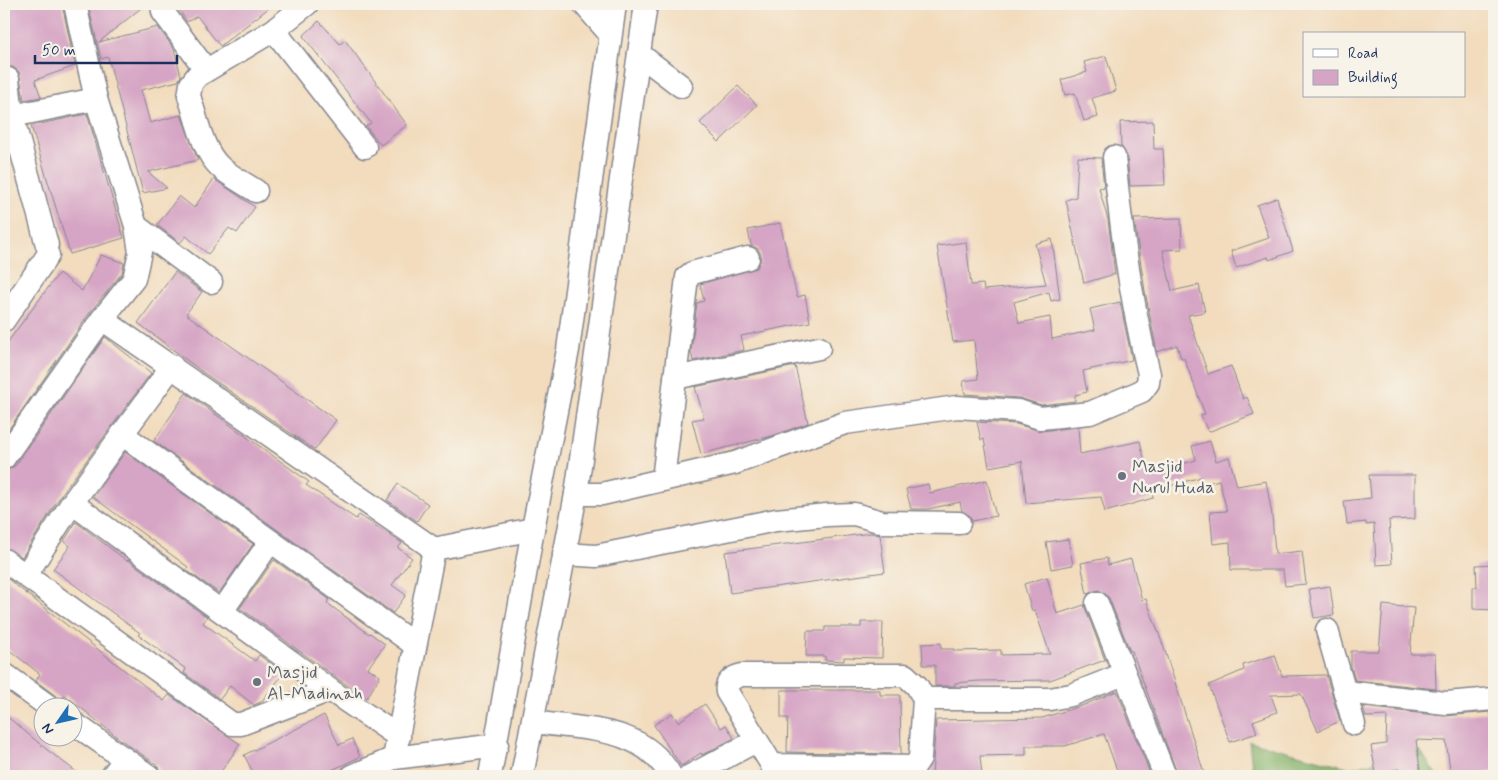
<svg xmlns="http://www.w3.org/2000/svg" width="1498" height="780" font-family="Mynerve,sans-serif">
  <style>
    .forest { fill: #86b26a; stroke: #507064 }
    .building { fill: #d6a5c5 }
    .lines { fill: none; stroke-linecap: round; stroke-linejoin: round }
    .minor-casing { stroke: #86868e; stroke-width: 25 }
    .minor { stroke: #fff; stroke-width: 22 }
    .worship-dot { fill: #6b7280; stroke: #f7f3e8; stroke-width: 2 }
    .labels { text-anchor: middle; stroke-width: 5; stroke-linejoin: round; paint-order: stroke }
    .worship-label { font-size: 18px; fill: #5b616d; stroke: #f7f3e8; text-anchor: start }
  </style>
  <rect width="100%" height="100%" fill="#f7f3e8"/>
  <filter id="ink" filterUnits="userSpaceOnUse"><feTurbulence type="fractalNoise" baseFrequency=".02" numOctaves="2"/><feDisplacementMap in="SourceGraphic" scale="10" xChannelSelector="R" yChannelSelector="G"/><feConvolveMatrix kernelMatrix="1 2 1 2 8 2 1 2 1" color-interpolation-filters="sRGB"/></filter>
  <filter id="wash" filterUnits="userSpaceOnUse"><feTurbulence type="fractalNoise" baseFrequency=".0096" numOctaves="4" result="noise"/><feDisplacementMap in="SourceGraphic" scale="20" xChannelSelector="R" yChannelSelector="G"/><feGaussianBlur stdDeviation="1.12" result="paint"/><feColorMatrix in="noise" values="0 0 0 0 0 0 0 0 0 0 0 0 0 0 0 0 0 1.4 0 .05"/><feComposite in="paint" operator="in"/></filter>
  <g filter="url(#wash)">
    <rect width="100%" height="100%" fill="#f2dcbd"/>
    <!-- forest -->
    <polygon class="forest" points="1249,741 1351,768 1420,750 1437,776 1253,776"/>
    <g id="blocks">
      <!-- building -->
      <g class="building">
        <polygon points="4,4 62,4 75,66 35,80 41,97 24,100 19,72 13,67 4,67"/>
        <polygon points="88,4 146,4 99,42 158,27 174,49 181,76 178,81 141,90 150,123 181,115 198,160 148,172 167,188 143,193 108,57 101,59"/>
        <polygon points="175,4 274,4 220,46 197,16 187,22"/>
        <polygon points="319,21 340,44 345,40 407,125 381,145 366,126 371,123 303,36"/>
        <polygon points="1106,56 1116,91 1092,98 1098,117 1084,121 1075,93 1065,95 1061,80 1087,72 1084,62"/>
        <polygon points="738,86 757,105 719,142 700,123"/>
        <polygon points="87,114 124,238 70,254 31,126"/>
        <polygon points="1153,121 1154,149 1163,149 1165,185 1130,186 1127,156 1121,146 1120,122"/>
        <polygon points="1078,157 1101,158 1104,187 1099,188 1108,220 1115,274 1084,283 1066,200 1076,197"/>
        <polygon points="214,179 255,207 237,233 229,228 208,254 186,236 180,243 157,225 179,196 194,208"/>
        <polygon points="1277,198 1293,251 1269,260 1268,257 1236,268 1231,251 1269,238 1257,205"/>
        <polygon points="1181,218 1182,249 1163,250 1172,291 1199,285 1205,312 1188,315 1208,374 1231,366 1243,399 1247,397 1254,414 1208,432 1201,415 1205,414 1184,358 1181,358 1177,345 1157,352 1145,291 1134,219"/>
        <polygon points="780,223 797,297 805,295 810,322 741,336 744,350 693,361 691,352 697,303 704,301 700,284 757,268 760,262 761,255 758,249 751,245 748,230"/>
        <polygon points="1052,239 1060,299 1051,301 1049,292 1014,302 1019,323 1050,317 1052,339 1095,330 1090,309 1120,302 1132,360 1083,371 1087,392 1075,395 1075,401 1041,405 1019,398 965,394 963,381 978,379 974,340 953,342 937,246 966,242 971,285 983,284 984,290 1046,284 1035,244"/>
        <polygon points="101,255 124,263 122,273 91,311 4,436 4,347 59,273 82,291"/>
        <polygon points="175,272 202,292 186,314 336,420 315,450 201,371 138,323"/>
        <polygon points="105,337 151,373 61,495 22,557 4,547 4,471 15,466"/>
        <polygon points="795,366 808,423 772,436 701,454 692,420 704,418 695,387"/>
        <polygon points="186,393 309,482 306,485 356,519 359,515 402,543 398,548 412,558 392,585 406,595 393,613 154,441"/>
        <polygon points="977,422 1016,424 1041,431 1078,427 1080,454 1140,441 1148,474 1196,460 1192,446 1210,441 1216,461 1229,457 1237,486 1266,481 1272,515 1275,554 1302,551 1306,584 1285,586 1283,570 1231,570 1230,542 1213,544 1210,512 1227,511 1219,480 1204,484 1201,477 1152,491 1153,498 1105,512 1101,497 1026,503 1022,461 989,467 984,439 981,440"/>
        <polygon points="125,452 253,544 219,593 186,570 188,567 93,497"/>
        <polygon points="1369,475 1415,475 1415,519 1389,520 1392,564 1376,565 1374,524 1366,525 1366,522 1347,524 1344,501 1371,498"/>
        <polygon points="987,480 996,516 972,521 970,516 962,511 960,502 928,509 911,509 906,489 928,484 930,493"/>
        <polygon points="398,484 428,504 417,521 387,500"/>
        <polygon points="76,522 127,561 128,560 207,617 203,623 255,661 259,655 284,673 261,702 254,705 230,686 220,699 184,673 186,669 138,635 140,633 53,569 70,546 64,541"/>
        <polygon points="871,533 880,535 885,572 730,593 725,552"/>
        <polygon points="1068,539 1073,565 1051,569 1046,542"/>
        <polygon points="1107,558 1108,565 1131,559 1142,600 1146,599 1163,645 1205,776 1178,776 1132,651 1130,651 1109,598 1099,590 1087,594 1081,563"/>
        <polygon points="274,560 329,599 327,603 369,634 370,633 385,644 368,668 380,676 367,698 338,679 240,608"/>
        <polygon points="1494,564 1494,610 1473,609 1473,587 1477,587 1476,565"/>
        <polygon points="4,576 164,701 169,695 240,744 218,776 162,776 157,765 117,737 65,695 61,700 36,681 40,674 4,646"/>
        <polygon points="1047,577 1057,614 1084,605 1105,660 1050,680 979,681 955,683 955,686 935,686 935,665 923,665 922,644 941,643 941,649 954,649 954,651 1001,650 1001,655 1050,654 1035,610 1032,611 1024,584"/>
        <polygon points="1330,586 1334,615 1314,618 1309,589"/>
        <polygon points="1383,605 1414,608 1410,654 1435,654 1436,689 1355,680 1351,667 1351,651 1379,651"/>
        <polygon points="861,622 883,622 882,658 844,657 844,661 825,660 825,656 806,656 807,631 825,631 825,627 861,627"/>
        <polygon points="1275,655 1282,676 1326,675 1340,721 1318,731 1301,694 1271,695 1277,712 1253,721 1257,733 1230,742 1209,685 1244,670 1243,665"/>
        <polygon points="781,690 880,690 880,695 900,695 901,754 787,752 788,718 781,718"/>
        <polygon points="1117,691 1151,776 1119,776 1104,734 1065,746 1026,746 1026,755 980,756 982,776 932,776 936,720 1042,718 1084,705"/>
        <polygon points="705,704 721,728 726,725 734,738 702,755 701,753 681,766 654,725 672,713 678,722"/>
        <polygon points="1363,707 1445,716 1490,712 1494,724 1494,771 1451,776 1446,741 1416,740 1421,776 1401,776 1400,769 1376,773 1371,746 1386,744 1387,716 1366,717"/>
        <polygon points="4,714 46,749 82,776 4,776"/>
        <polygon points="324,715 339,745 352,739 360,757 319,776 255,776 244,755"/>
      </g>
    </g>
  </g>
  <g filter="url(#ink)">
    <use href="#blocks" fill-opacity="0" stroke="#86868e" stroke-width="1"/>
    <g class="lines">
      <defs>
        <g id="minor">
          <polyline points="162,4 163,12 206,70"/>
          <polyline points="584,4 610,34"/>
          <polyline points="274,30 365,147"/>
          <polyline points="639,54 681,86"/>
          <polyline points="8,79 12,116 47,245"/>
          <polyline points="4,127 12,116 96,99"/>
          <path d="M256 191C244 183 230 176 220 167 202 150 197 119 189 96L191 84 197 76 274 30 307 4"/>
          <polyline points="136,226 211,282"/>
          <polyline points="102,319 434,549 394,758"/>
          <polyline points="4,320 48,255"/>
          <polyline points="675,378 819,348"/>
          <polyline points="122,434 415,645"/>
          <polyline points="4,458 102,319 134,279 140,252 136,226 96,99 75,4"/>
          <polyline points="663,480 687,277 692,273 748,258"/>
          <path d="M576 494H602L735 463 845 423 957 407 1018 411 1040 418 1090 413 1142 391 1148 383 1149 374C1131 302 1121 230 1114 157"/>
          <polyline points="72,503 330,690 399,737"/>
          <polyline points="434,549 533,529"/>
          <polyline points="564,554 596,556 776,520 827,515 854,514 882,522 959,523"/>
          <polyline points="4,560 232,724 241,724 330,690"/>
          <polyline points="26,575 72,503 172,366"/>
          <polyline points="1097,603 1165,776"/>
          <polyline points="222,611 270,542"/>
          <polyline points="1327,630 1354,724"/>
          <polyline points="4,674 51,708"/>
          <polyline points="1345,692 1446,703 1494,699"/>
          <polyline points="924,699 1050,699 1071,695 1124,674"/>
          <polyline points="72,722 149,776"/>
          <path d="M533 722C585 730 642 725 671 776"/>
          <path d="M772 765 914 767 920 758 924 699 917 686 905 675H742C733 677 725 682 727 692L772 765 774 776"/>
          <polyline points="112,776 125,759"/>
          <polyline points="352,776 394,758 497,745"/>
          <polyline points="490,776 533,529 568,350 615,4"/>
          <polyline points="522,776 576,494 646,4"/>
          <polyline points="690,776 756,741"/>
        </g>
      </defs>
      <!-- minor casing -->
      <use href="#minor" class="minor-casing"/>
      <!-- minor -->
      <use href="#minor" class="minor"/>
    </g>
  </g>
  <!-- markers -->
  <g class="worship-dot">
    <circle cx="1122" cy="476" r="5"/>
    <circle cx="257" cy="682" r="5"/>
  </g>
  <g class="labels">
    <!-- worship labels -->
    <g class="worship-label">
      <text x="1132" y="472">Masjid<tspan x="1132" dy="21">Nurul Huda</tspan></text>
      <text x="267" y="678">Masjid<tspan x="267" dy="21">Al-Madinah</tspan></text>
    </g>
  </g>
  <!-- margin -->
  <rect width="1498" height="780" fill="none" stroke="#f7f3e8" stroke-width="20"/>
  <!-- legend -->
  <rect x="1303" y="32" width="162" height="65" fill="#f7f3e8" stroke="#9fa5b1"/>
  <rect x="1313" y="49" width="25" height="8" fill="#ffffff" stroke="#9fa5b1"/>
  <text x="1348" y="58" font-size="15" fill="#1b2f5e">Road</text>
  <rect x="1313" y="70" width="25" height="15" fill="#d6a5c5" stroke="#9fa5b1"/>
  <text x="1348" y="82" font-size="15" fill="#1b2f5e">Building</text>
  <!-- north arrow -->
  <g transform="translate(58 722) rotate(236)"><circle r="24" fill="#f7f3e8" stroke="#9fa5b1"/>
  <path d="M0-4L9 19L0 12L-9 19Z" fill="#1f6fb2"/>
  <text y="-8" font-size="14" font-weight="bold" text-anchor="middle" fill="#1b2f5e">N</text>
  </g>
  <!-- scale -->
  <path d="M35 55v8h142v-8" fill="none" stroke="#1b2f5e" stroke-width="2.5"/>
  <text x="42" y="55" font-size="15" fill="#1b2f5e" stroke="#f7f3e8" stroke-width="4" paint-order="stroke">50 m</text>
</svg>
